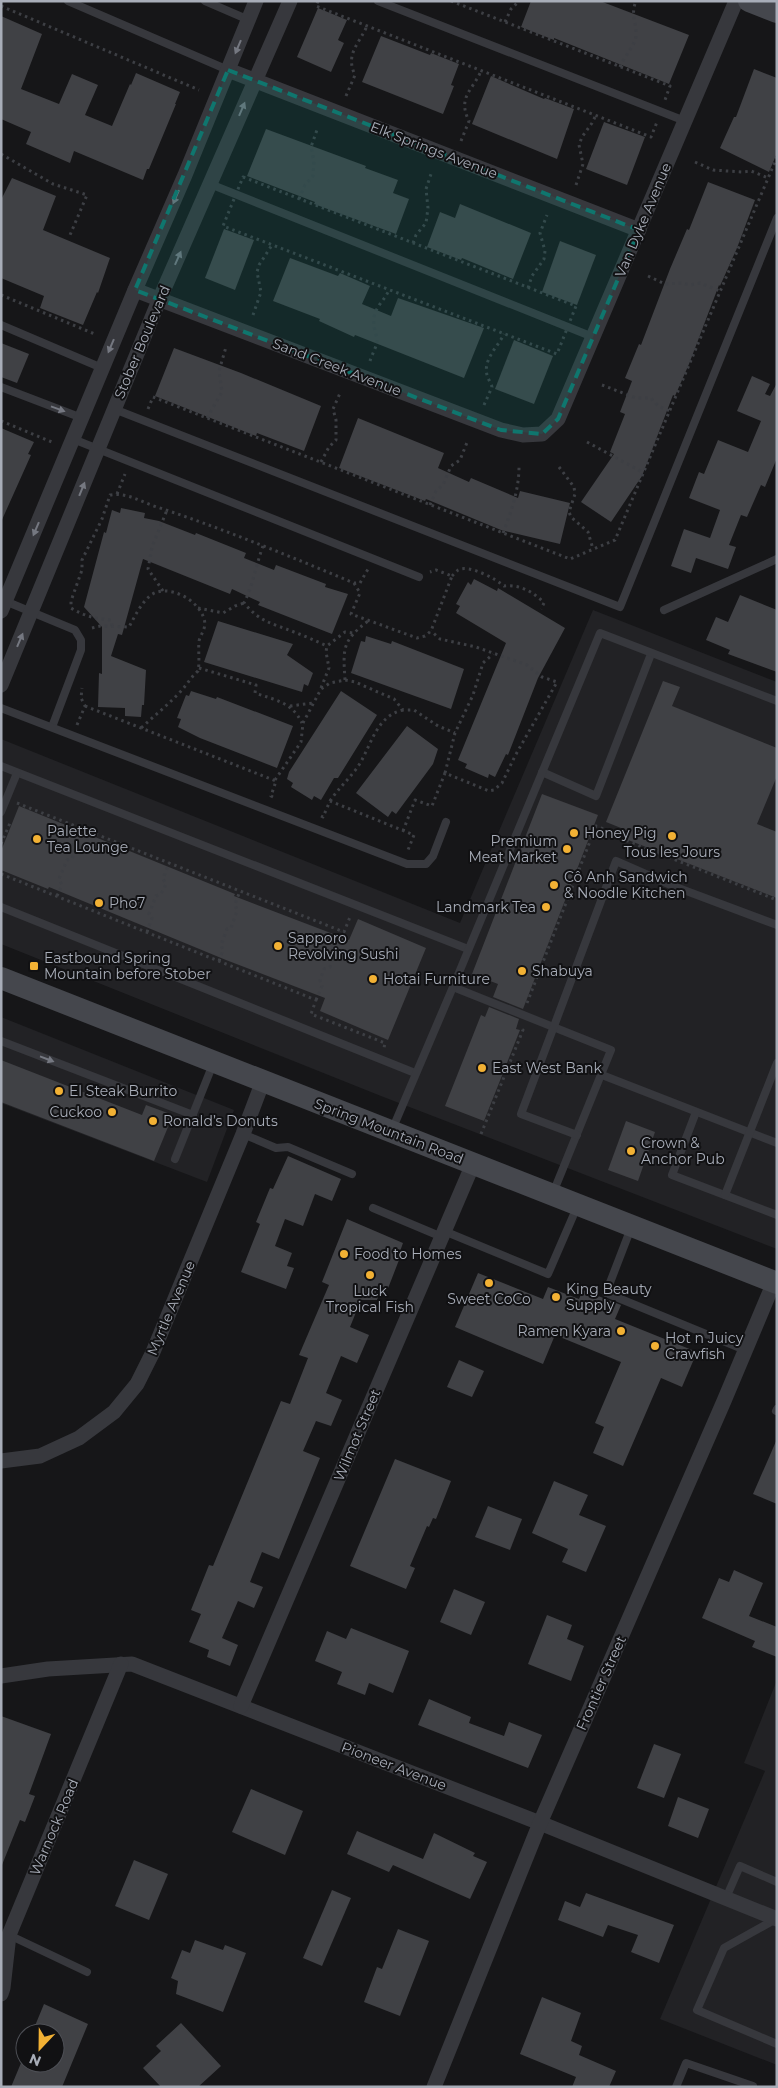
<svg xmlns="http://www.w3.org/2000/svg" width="778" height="2088" font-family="Montserrat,sans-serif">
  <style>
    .built { fill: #222225 }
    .building { fill: #404145 }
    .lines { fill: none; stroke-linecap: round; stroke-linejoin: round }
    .path { stroke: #3d3f44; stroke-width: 3; stroke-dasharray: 2.5 4; stroke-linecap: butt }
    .lane { stroke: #37383d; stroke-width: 8 }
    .street { stroke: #37383d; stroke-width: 15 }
    .secondary { stroke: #45474d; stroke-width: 22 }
    .oneway { fill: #757881 }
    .marked { fill: #0f766e; fill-opacity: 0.2; stroke: #0f766e; stroke-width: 4; stroke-dasharray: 10 6; stroke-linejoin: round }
    .poi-dot { fill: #f2b134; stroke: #111113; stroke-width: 2 }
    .labels { text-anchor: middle; stroke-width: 4; stroke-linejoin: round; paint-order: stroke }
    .street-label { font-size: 14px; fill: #a8adb8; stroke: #111113 }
    .poi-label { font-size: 14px; fill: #a8adb8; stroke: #111113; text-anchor: start }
  </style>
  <rect width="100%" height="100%" fill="#161618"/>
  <!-- built -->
  <g class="built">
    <polygon points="593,610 777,682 777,1249 381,1096 1,944 1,739 460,923"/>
    <polygon points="1,1017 234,1110 207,1182 1,1103"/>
    <polygon points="777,1680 777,2065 660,2019 765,1771 744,1763"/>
  </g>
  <!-- building -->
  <g class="building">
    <polygon points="531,1 600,1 689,35 669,84 554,38 554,40 521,27"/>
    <polygon points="318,8 347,20 338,40 344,43 331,72 297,57"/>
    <polygon points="1,16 42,34 21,89 59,104 72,74 98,85 85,115 112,126 130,84 131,85 136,73 180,92 175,104 176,104 149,169 147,169 143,180 74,151 70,163 26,144 31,132 1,119"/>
    <polygon points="381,36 430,55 431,53 459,64 451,85 454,86 443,114 362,82"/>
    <polygon points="754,69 777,78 777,153 769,172 720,148 734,117 736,117"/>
    <polygon points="491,76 544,99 545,98 574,109 557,159 472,124"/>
    <polygon points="604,122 645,137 627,185 586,169"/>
    <polygon points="266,129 366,166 365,168 398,180 393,193 409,199 396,234 314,204 315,202 247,176"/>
    <polygon points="12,178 56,196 43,230 110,258 98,293 97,292 83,325 40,308 44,296 1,278 1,200"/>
    <polygon points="708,182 755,200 737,248 720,286 719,285 689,364 675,396 673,395 642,476 611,522 581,502 614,454 610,452 625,414 620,412 632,381 625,378 639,344 641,345 670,269 687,229 689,230"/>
    <polygon points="460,204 531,233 513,279 462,258 461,260 427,247 440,212 455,218"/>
    <polygon points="224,229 254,240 235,290 205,278"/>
    <polygon points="560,241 596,255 577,305 542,292"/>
    <polygon points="290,258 338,276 340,273 370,286 362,304 391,316 398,298 484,328 464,378 355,335 354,337 319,321 320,319 273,301"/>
    <polygon points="514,340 553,356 534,404 495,389"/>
    <polygon points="1,343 29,354 17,383 1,377"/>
    <polygon points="174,348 241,373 321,406 304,451 257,433 256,436 155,396"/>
    <polygon points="752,376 770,384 765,394 770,396 777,383 777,458 765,487 761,485 747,517 741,515 729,545 736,547 728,569 696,558 691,573 671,566 684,529 710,538 720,510 689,498 699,472 704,474 718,440 748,452 761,421 737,411"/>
    <polygon points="358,418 444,453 438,468 469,482 471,478 518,498 520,491 570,503 560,544 501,530 426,499 425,501 339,468"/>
    <polygon points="1,428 34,442 28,454 31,455 1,522"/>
    <polygon points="121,508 145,513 144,518 159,521 195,535 196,533 246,553 244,558 274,570 276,565 326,584 325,587 348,594 332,634 258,605 260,602 232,589 230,594 143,559 122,635 118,634 111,656 146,670 144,705 142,705 141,717 125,716 125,708 98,707 99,673 102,674 102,627 84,607 104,532 106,533 112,510 120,513"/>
    <polygon points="474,579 497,591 498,588 565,628 538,678 508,755 506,754 495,777 489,774 488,778 465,768 467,764 458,760 506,643 456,613 460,606 456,604 468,582 471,585"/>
    <polygon points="740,595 777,610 777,672 728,654 730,650 706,640 716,617 728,622"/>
    <polygon points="218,621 293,644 287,655 313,673 308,686 304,684 302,692 204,662"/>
    <polygon points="366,636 391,644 392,641 464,669 451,709 351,673 361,641 365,642"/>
    <polygon points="663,681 680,687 672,706 777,748 777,776 757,824 777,832 777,898 623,838 626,830 606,822"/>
    <polygon points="191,691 216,699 217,697 293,726 277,768 200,738 178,727 181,719 177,718 186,695 189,696"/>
    <polygon points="341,691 377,715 338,778 334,778 321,800 314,796 312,800 291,787 293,783 287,779 289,772"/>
    <polygon points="407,726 438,749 433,764 396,814 392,811 388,817 356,793"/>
    <polygon points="542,794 598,815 523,1009 493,997 498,984 472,974"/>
    <polygon points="19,806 235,894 234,896 349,940 358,919 426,948 388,1040 320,1011 325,998 226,960 49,887 48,889 1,870 1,851"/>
    <polygon points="489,1007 519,1019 516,1029 520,1030 484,1121 445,1106 481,1015 485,1017"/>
    <polygon points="1,1060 142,1115 146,1105 173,1115 154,1161 1,1102"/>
    <polygon points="626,1121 655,1132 638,1181 608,1170"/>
    <polygon points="288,1156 341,1179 332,1201 315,1194 303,1226 285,1219 275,1246 292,1253 287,1266 294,1268 286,1289 241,1272 260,1224 256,1222 270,1188 273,1189"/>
    <polygon points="347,1219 403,1243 397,1260 399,1260 387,1291 381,1289 377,1300 361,1300 350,1327 369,1335 357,1363 341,1356 326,1393 342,1400 331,1426 316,1421 303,1451 320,1458 279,1559 262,1552 250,1582 263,1587 254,1608 238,1601 222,1638 238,1645 230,1666 207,1657 209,1650 189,1642 201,1614 191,1610 209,1565 213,1566 281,1401 290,1404 308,1358 299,1355 329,1285 322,1282"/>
    <polygon points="478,1273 543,1299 548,1287 579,1299 583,1290 621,1305 615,1319 697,1352 682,1387 661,1378 623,1466 593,1453 604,1427 595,1423 621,1362 555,1335 543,1364 455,1327"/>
    <polygon points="459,1360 484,1371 472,1397 447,1387"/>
    <polygon points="777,1439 777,1504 753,1494"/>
    <polygon points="395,1459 451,1481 436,1519 433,1518 429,1527 427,1526 410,1566 415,1568 406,1589 350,1566"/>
    <polygon points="554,1481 588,1495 579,1515 606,1526 586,1572 562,1562 568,1549 532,1533"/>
    <polygon points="488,1506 522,1519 510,1550 475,1537"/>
    <polygon points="734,1570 763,1583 749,1616 777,1627 777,1657 752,1647 755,1641 702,1618 719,1578 729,1582"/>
    <polygon points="454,1589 485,1602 471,1635 440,1622"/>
    <polygon points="547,1615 572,1625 567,1639 584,1646 571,1681 528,1664"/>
    <polygon points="351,1628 409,1651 393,1693 369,1683 365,1695 337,1684 342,1672 315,1661 327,1631 346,1639"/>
    <polygon points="429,1699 471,1717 469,1723 504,1736 509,1722 542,1735 528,1768 418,1725"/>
    <polygon points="1,1716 51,1734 29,1794 35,1796 25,1822 20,1820 2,1865"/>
    <polygon points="654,1744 681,1754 664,1798 637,1788"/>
    <polygon points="251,1789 303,1811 285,1855 232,1832"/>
    <polygon points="678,1797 709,1809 698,1838 668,1826"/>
    <polygon points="357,1831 423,1859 434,1833 475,1853 473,1856 487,1862 470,1899 393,1865 389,1872 347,1854"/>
    <polygon points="134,1860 168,1874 149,1920 115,1906"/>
    <polygon points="332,1890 351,1898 322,1966 303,1958"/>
    <polygon points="586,1893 674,1925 659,1963 631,1952 638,1935 608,1925 603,1937 558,1920 565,1901 580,1907"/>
    <polygon points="398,1929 429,1941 400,2016 364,2002 377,1967 382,1969"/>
    <polygon points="195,1940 223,1950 225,1945 246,1953 223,2012 176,1994 178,1981 171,1978 182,1950 190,1953"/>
    <polygon points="542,1997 581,2013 571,2041 582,2046 579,2055 616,2071 609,2087 572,2087 576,2077 520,2054"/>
    <polygon points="44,2004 88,2024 62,2087 11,2087 21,2063 55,2063 55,2033 32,2033"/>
    <polygon points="181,2023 221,2066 198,2087 161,2087 143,2068 161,2051 156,2046"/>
  </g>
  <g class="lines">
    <!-- path -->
    <g class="path">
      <polyline points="318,1 316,6 651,137 657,122"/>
      <polyline points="451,1 670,86 665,100"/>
      <polyline points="1,6 199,90"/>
      <polyline points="505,22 511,9 519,1"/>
      <path d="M620 67C624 56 635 46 636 36 637 22 630 16 636 1"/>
      <path d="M346 96 355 75C345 54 359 44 367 26"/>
      <path d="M461 141 469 121C457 97 473 90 481 71"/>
      <polyline points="1,154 53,184 87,195 70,235"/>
      <polyline points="695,162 713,170 742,172 751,171 768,178"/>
      <polygon points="243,177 576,306 557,354 223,226"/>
      <polyline points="576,185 583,164 579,145 582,137 592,123 596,115"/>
      <polyline points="299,199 305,185 313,176 314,161 311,147 318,127"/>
      <polyline points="413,243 416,235 426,223 428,208 426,189 432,171"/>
      <polyline points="648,276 665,284 682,283 690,285 700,283 720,291"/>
      <polyline points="528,288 532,276 544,259 545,251 540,233 547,215"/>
      <polyline points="1,295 97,335"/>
      <polyline points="253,315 261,292 257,272 259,265 272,245"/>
      <path d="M370 361C372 354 378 345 377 338 375 331 373 325 374 318 375 307 385 300 389 290"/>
      <polyline points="602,385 636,398 651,398 658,406 670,411"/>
      <path d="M484 405 492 387C491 383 488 379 487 375 483 359 498 347 504 334"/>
      <polyline points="148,409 153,397 570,559 615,540 777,157"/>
      <polyline points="207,418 222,392 219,371 226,347"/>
      <polyline points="1,421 52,442"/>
      <polyline points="587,442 644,473"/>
      <polyline points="321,462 329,447 336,440 336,420 333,409 341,391"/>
      <polyline points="559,467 574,487 575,494 569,512 571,517 588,532 593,549"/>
      <polyline points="117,494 125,474"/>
      <polyline points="430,505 436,491 443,485 451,466 460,460 468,440"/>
      <path d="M503 533C511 512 519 490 519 467"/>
      <path d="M263 546C256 565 253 585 244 603 261 623 272 623 294 632 305 636 316 641 327 646"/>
      <path d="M452 576C453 575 458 570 458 570 469 564 496 579 504 586 519 584 534 592 544 603L541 609"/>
      <polyline points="354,583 360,593 351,614 417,638 425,636 431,631 452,576 436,570 430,572"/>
      <polyline points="163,591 148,569 152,547 167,510"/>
      <polyline points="198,608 223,613 235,606 244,603"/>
      <path d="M112 626 111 620C96 619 84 616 71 608V601L82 570V560L102 519 110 495C127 492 141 502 157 507 224 529 289 556 354 583H360L368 569"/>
      <path d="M92 628 100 626 129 627C135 616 141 603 151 595 168 583 199 600 204 619 207 628 201 633 199 641 198 651 200 661 198 671 190 678 187 685 180 692 168 705 154 716 141 728"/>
      <path d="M199 668 256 685 255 693C275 700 292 702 302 723"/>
      <path d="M345 680C343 648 342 641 368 621"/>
      <polyline points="321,688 329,668 326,652 327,646 345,632 353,633"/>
      <polyline points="85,706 276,781 271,796 273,797"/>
      <polyline points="290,706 313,703"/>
      <polyline points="77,725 85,706 81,698 82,688"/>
      <polyline points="445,773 455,733 473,695 483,663 493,654"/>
      <polyline points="275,780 301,742 303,723 321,689 330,683 345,680 355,682 394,699 403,710 414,710 438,726 455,733"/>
      <path d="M330 801C338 789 348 780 357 768 371 748 375 716 403 710"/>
      <polyline points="17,803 344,932 350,917"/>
      <polyline points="321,816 323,817 330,801 414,835 408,850"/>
      <polyline points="403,831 415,800 432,806 445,773 489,791 494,790 502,783 515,756 557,682 542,677 527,665 476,647 440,639 431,631"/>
      <polyline points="1,844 10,823"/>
      <polyline points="1,874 316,1000 311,1014 385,1043 384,1048"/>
      <polyline points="57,896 62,885 59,879 67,860 72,859 75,849 73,845 79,828"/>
      <polyline points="147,932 152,918 149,914 156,896 161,894 166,884 163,879 169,863"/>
      <polyline points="219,961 223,950 221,945 227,929 231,928 237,911 235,904 240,891"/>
      <polyline points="316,1000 322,986 320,980 324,969 330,967 333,958 331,952 340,931"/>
      <polyline points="527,1003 596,826 622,836 620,838 777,900"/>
      <polyline points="481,1134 523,1030 521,1029"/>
    </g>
    <!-- lane -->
    <g class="lane">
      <polyline points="68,1 228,70"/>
      <polyline points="205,1 249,20"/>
      <polyline points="378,1 685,121"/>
      <polyline points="210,184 593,337"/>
      <polyline points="1,325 102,368"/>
      <polyline points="1,387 82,418"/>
      <polyline points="114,409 620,607 777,218"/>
      <polyline points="73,439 419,577"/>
      <polyline points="5,601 75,630 81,640 81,650 52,727"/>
      <polyline points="664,610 777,559"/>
      <polyline points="1,708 407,864 426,864 433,856 446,822"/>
      <polyline points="1,766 468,949"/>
      <polyline points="542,772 596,796 651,654"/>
      <polyline points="1,812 17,773"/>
      <polyline points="1,907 415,1073"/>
      <polyline points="453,987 611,1050 553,1193"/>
      <polyline points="1,1041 193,1115"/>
      <polyline points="602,1075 777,1143"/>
      <polyline points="696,1112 672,1175 777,1215"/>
      <polyline points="392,1130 453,987 600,633 777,701"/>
      <polyline points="243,1134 276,1148 288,1147 352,1174"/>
      <polyline points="577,1135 521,1114 616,861 673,886 777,925"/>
      <polyline points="175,1159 213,1064"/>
      <polyline points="725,1195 777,1063"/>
      <polyline points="373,1208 442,1237"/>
      <polyline points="631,1228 606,1293 745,1350"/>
      <polyline points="444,1231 548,1274 577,1207"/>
      <polyline points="776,1411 777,1409"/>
      <polyline points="726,1898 740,1866 777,1882"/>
      <polyline points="776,1919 724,1948 697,2010 777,2044"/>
      <polyline points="9,1935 87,1972"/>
      <polyline points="676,2087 686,2063 753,2086"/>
    </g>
    <!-- street -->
    <g class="street">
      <polyline points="228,70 639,230"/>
      <polyline points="135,290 501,430 523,435 542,434 558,419 736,1"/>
      <polyline points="1,611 135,290 185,175 256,1"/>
      <polyline points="1,685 160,298 290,1"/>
      <polyline points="1,1461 40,1456 79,1438 114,1412 137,1384 153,1352 243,1134 263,1081"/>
      <polyline points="1,1676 48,1669 132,1664 540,1823 777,1919"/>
      <polyline points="241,1706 473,1164"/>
      <polyline points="1,1994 3,1988 9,1935 121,1664"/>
      <polyline points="434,2087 540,1823 724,1401 774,1282"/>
    </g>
    <!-- secondary -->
    <g class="secondary">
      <polyline points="749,1 777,12"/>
      <polyline points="1,978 777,1283"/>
    </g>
  </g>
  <!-- one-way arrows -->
  <defs><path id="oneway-solid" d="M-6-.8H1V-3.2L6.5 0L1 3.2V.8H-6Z" transform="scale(1.25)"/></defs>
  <g class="oneway">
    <use href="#oneway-solid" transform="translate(238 47) rotate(113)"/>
    <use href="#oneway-solid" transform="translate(242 109) rotate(-67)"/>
    <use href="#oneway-solid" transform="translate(176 197) rotate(114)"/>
    <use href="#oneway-solid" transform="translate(178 258) rotate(-66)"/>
    <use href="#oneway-solid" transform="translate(111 346) rotate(113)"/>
    <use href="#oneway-solid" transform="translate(58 409) rotate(20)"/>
    <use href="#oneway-solid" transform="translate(82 489) rotate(-68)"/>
    <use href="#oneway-solid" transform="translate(36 529) rotate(113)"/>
    <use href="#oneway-solid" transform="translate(20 640) rotate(-67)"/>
    <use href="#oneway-solid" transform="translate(47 1059) rotate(21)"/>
  </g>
  <!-- marked area -->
  <path class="marked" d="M228 70 639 230 558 419 542 434 501 430 135 290Z"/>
  <!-- markers -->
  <g class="poi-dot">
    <circle cx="574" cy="833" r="5"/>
    <circle cx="672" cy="836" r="5"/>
    <circle cx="37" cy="839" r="5"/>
    <circle cx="567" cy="849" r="5"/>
    <circle cx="554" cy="885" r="5"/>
    <circle cx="99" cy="903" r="5"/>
    <circle cx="546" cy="907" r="5"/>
    <circle cx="278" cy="946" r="5"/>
    <rect x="29" y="961" width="10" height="10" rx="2.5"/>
    <circle cx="522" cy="971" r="5"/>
    <circle cx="373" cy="979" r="5"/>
    <circle cx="482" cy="1068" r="5"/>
    <circle cx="59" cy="1091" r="5"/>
    <circle cx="112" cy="1112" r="5"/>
    <circle cx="153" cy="1121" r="5"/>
    <circle cx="631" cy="1151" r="5"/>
    <circle cx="344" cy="1254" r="5"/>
    <circle cx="370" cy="1275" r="5"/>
    <circle cx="489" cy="1283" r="5"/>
    <circle cx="556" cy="1297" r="5"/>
    <circle cx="621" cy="1331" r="5"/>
    <circle cx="655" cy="1346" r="5"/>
  </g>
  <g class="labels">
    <!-- street labels -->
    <g class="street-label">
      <text transform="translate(434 150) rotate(21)" y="5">Elk Springs Avenue</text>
      <text transform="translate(643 220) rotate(-67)" y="5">Van Dyke Avenue</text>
      <text transform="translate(142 342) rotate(-67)" y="5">Stober Boulevard</text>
      <text transform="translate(337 367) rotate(21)" y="5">Sand Creek Avenue</text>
      <text transform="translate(389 1131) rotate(21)" y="5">Spring Mountain Road</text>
      <text transform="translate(171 1308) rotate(-67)" y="5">Myrtle Avenue</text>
      <text transform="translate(357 1435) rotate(-67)" y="5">Wilmot Street</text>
      <text transform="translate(601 1683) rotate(-66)" y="5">Frontier Street</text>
      <text transform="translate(394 1766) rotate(21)" y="5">Pioneer Avenue</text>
      <text transform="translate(54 1827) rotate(-67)" y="5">Warnock Road</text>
    </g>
    <!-- poi labels -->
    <g class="poi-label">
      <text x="47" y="836">Palette<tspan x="47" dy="16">Tea Lounge</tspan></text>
      <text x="584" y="838">Honey Pig</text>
      <text x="557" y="846" text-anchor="end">Premium<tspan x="557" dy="16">Meat Market</tspan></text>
      <text x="672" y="857" text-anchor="middle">Tous les Jours</text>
      <text x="564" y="882">Cô Anh Sandwich<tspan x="564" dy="16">&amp; Noodle Kitchen</tspan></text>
      <text x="109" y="908">Pho7</text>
      <text x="536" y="912" text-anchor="end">Landmark Tea</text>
      <text x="288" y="943">Sapporo<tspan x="288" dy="16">Revolving Sushi</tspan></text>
      <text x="44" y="963">Eastbound Spring<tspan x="44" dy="16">Mountain before Stober</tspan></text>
      <text x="532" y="976">Shabuya</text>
      <text x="383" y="984">Hotai Furniture</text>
      <text x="492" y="1073">East West Bank</text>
      <text x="69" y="1096">El Steak Burrito</text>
      <text x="102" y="1117" text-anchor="end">Cuckoo</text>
      <text x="163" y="1126">Ronald’s Donuts</text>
      <text x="641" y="1148">Crown &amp;<tspan x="641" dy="16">Anchor Pub</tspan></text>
      <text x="354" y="1259">Food to Homes</text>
      <text x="566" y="1294">King Beauty<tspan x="566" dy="16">Supply</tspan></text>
      <text x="370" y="1296" text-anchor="middle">Luck<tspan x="370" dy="16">Tropical Fish</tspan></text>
      <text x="489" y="1304" text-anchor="middle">Sweet CoCo</text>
      <text x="611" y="1336" text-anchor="end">Ramen Kyara</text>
      <text x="665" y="1343">Hot n Juicy<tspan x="665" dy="16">Crawfish</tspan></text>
    </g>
  </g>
  <!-- border -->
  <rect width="778" height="2088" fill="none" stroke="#a8adb8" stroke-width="5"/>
  <!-- north arrow -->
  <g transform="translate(40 2048) rotate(202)"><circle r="24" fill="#111113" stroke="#4d4f55"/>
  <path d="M0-4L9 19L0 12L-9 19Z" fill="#f2b134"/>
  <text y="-8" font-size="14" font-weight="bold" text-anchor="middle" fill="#a8adb8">N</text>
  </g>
</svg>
